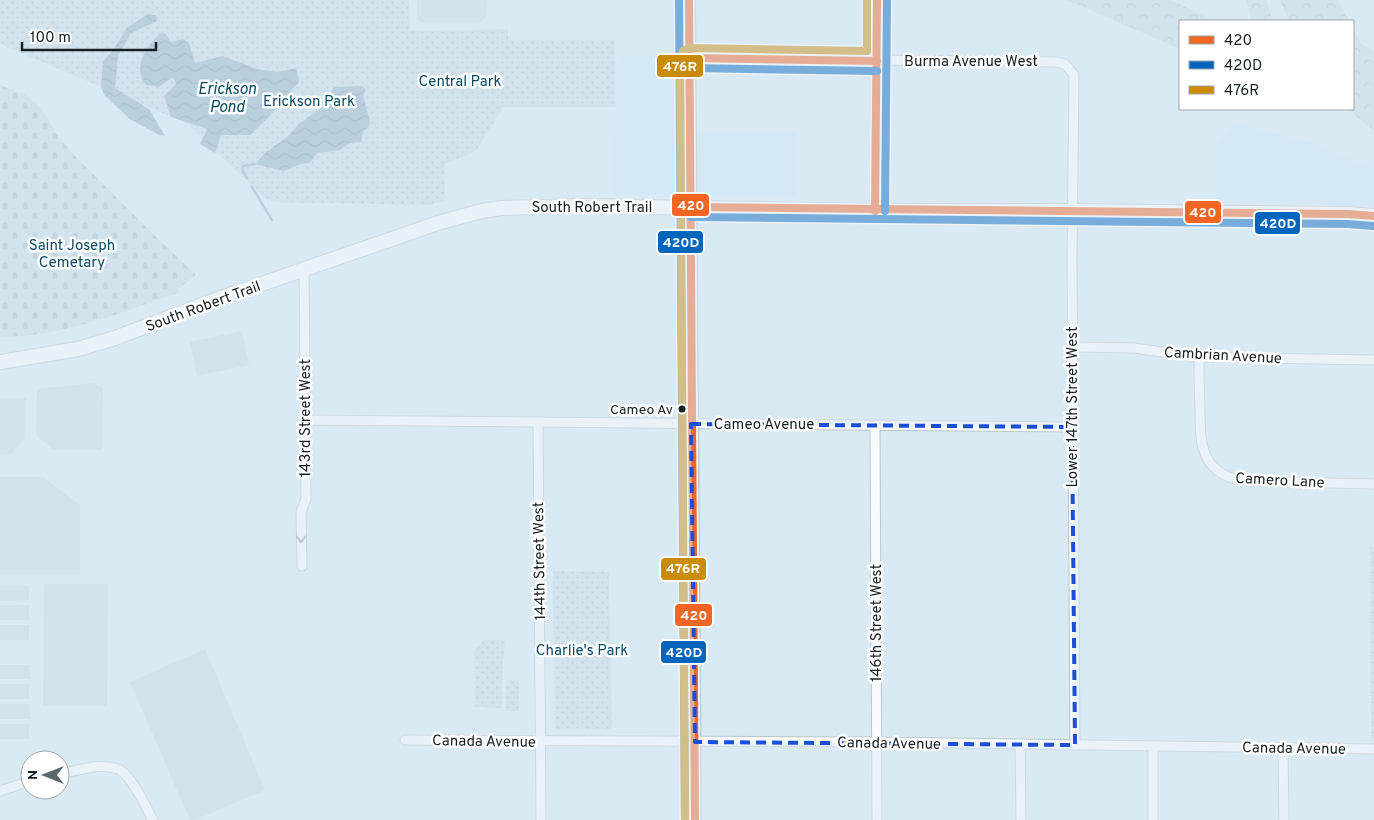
<svg xmlns="http://www.w3.org/2000/svg" width="1374" height="820" font-family="Overpass,sans-serif">
  <style>
    .built { fill: #cce7f8 }
    .green { fill: #c9dce7 }
    .forest { fill: url(#forest-crowns) }
    .cemetery { fill: url(#cemetery-stones) }
    .park { fill: url(#park-dots) }
    .water { fill: url(#water-waves) }
    .lines { fill: none; stroke-linecap: round; stroke-linejoin: round }
    .stream { stroke: #95b1c1; stroke-width: 2.5 }
    .minor-casing { stroke: #bac6ce; stroke-width: 11 }
    .tertiary-casing { stroke: #bac6ce; stroke-width: 14 }
    .primary-casing { stroke: #bac6ce; stroke-width: 16 }
    .minor { stroke: #f9fcfd; stroke-width: 9 }
    .tertiary { stroke: #f9fcfd; stroke-width: 11 }
    .primary { stroke: #f9fcfd; stroke-width: 14 }
    .bus-1-casing { stroke: #fff; stroke-width: 11 }
    .bus-2-casing { stroke: #fff; stroke-width: 11 }
    .bus-3-casing { stroke: #fff; stroke-width: 11 }
    .bus-1 { stroke: #f26522; stroke-width: 8 }
    .bus-2 { stroke: #0065bd; stroke-width: 8 }
    .bus-3 { stroke: #ca8b08; stroke-width: 8 }
    .oneway { stroke: #92999c }
    .marked { fill: none; stroke: #1d4ed8; stroke-width: 4; stroke-dasharray: 10 6; stroke-linejoin: round }
    .bus-dot { fill: #152026; stroke: #fff; stroke-width: 2 }
    .labels { text-anchor: middle; stroke-width: 5; stroke-linejoin: round; paint-order: stroke }
    .bus-label { font-size: 14px; fill: #152026; stroke: #fff; text-anchor: end }
    .street-label { font-size: 15px; fill: #152026; stroke: #fff }
    .park-label { font-size: 15px; fill: #084b67; stroke: #fff }
    .water-label { font-size: 16px; font-style: italic; fill: #044864; stroke: #fff }
    .line-badge { stroke: #fff; stroke-width: 2 }
    .badge-label { font-size: 14px; text-anchor: middle; font-weight: bold; fill: #fff }
  </style>
  <defs>
    <pattern id="forest-crowns" width="20" height="18" patternUnits="userSpaceOnUse" patternTransform="scale(1.25)"><rect width="20" height="18" fill="#c9dce7"/><path d="M2 6a3 3 0 1 1 6 0M12 15a3 3 0 1 1 6 0" fill="none" stroke="#acbcc6"/></pattern>
    <pattern id="cemetery-stones" width="16" height="16" patternUnits="userSpaceOnUse" patternTransform="scale(1.25)"><rect width="16" height="16" fill="#c9dce7"/><path d="M2 7V4a2 2 0 0 1 4 0v3zM10 15v-3a2 2 0 0 1 4 0v3z" fill="#acbcc6"/></pattern>
    <pattern id="park-dots" width="8" height="8" patternUnits="userSpaceOnUse" patternTransform="scale(1.25)"><rect width="8" height="8" fill="#c9dce7"/><path d="M2 2h.1M6 6h.1" fill="none" stroke="#acbcc6" stroke-width="1.8" stroke-linecap="round"/></pattern>
    <pattern id="water-waves" width="16" height="10" patternUnits="userSpaceOnUse" patternTransform="scale(1.25)"><rect width="16" height="10" fill="#95b1c1"/><path d="M0 5q4-4 8 0t8 0" fill="none" stroke="#78909d"/></pattern>
  </defs>
  <rect width="100%" height="100%" fill="#daeaf4"/>
  <!-- built -->
  <g class="built">
    <polygon points="617,56 676,56 677,131 797,132 796,197 614,194"/>
    <polygon points="1235,123 1315,144 1374,170 1374,207 1216,200 1216,142"/>
  </g>
  <!-- green -->
  <g class="green">
    <polygon points="417,0 487,0 486,18 480,22 420,22 417,19"/>
    <polygon points="242,331 249,365 197,376 190,342"/>
    <polygon points="94,383 103,389 102,450 54,450 36,435 37,389"/>
    <polygon points="0,398 26,398 25,438 11,454 0,454"/>
    <polygon points="0,477 43,477 80,505 80,574 0,574"/>
    <polygon points="44,584 108,584 107,706 43,706"/>
    <polygon points="0,586 29,586 29,600 0,601"/>
    <rect x="0" y="605" width="29" height="15"/>
    <rect x="0" y="625" width="29" height="15"/>
    <polygon points="205,649 265,790 195,820 190,820 130,682"/>
    <polygon points="0,665 29,665 30,679 0,679"/>
    <rect x="0" y="684" width="29" height="15"/>
    <polygon points="0,704 29,704 30,719 0,719"/>
    <rect x="0" y="724" width="29" height="15"/>
  </g>
  <!-- forest -->
  <g class="forest">
    <polygon points="1067,0 1171,0 1214,21 1180,21 1180,49"/>
    <polygon points="1246,0 1266,0 1273,21 1252,21"/>
    <polygon points="1280,0 1338,0 1349,21 1289,21"/>
    <polygon points="1353,28 1361,44 1374,51 1374,131 1348,109 1353,109"/>
  </g>
  <!-- cemetery -->
  <path class="cemetery" d="M0 85 24 94 41 107 57 135 74 155 149 230 196 275 178 289 180 292C120 313 65 336 0 337Z"/>
  <!-- park -->
  <g class="park">
    <polygon points="0,0 409,0 410,31 508,29 508,40 614,40 616,107 503,107 476,151 445,164 445,200 430,205 269,202 186,123 0,44"/>
    <polygon points="1370,546 1374,547 1374,739 1371,739"/>
    <polygon points="553,571 609,572 612,729 555,729"/>
    <polygon points="484,640 505,640 502,674 502,708 475,707 474,651"/>
    <rect x="506" y="680" width="13" height="31"/>
  </g>
  <!-- water -->
  <g class="water">
    <polygon points="148,14 156,15 157,21 131,33 118,56 115,88 149,109 165,136 159,135 130,119 105,96 101,87 103,61 112,52 127,28"/>
    <path d="M160 33 166 34 171 42 183 39 189 43 195 63 223 56 257 69 277 72 296 68 299 82 266 120 250 135H221L215 153 200 144 207 129 171 117 164 96 176 84 173 77 159 87 146 85C131 68 147 46 160 33Z"/>
    <polygon points="362,86 366,89 363,96 370,121 369,126 363,132 361,142 350,143 340,150 318,153 309,163 300,164 284,171 255,164 266,152 287,137 299,124 321,108 334,87"/>
  </g>
  <g class="lines">
    <!-- stream -->
    <g class="stream">
      <polyline points="247,178 243,171 243,166 255,164"/>
      <polyline points="252,187 272,220"/>
    </g>
    <defs>
      <g id="minor">
        <polyline points="690,58 1056,62 1065,64 1074,75 1072,259 1075,745"/>
        <polyline points="875,211 877,0"/>
        <polyline points="1072,347 1134,348 1199,357 1374,360"/>
        <path d="M1199 357C1199 374 1199 391 1200 408 1200 443 1200 472 1242 481L1374 484"/>
        <polyline points="305,420 1072,427"/>
        <polyline points="538,422 541,820"/>
        <polyline points="875,425 877,820"/>
        <polyline points="302,566 301,512 306,499 304,269"/>
        <polyline points="405,740 876,742 1374,749"/>
        <polyline points="1020,744 1021,820"/>
        <polyline points="1153,746 1153,820"/>
        <polyline points="1283,748 1284,820"/>
        <path d="M60 774C77 771 101 762 118 769 131 774 146 807 153 820"/>
        <polyline points="0,791 30,781"/>
      </g>
      <polyline id="tertiary" points="689,0 695,820"/>
      <polyline id="primary" points="0,362 78,349 115,338 215,300 441,222 482,211 501,208 585,206 875,211 1072,211 1348,214 1374,216"/>
    </defs>
    <!-- minor casing -->
    <use href="#minor" class="minor-casing"/>
    <!-- tertiary casing -->
    <use href="#tertiary" class="tertiary-casing"/>
    <!-- primary casing -->
    <use href="#primary" class="primary-casing"/>
    <!-- minor -->
    <use href="#minor" class="minor"/>
    <!-- tertiary -->
    <use href="#tertiary" class="tertiary"/>
    <!-- primary -->
    <use href="#primary" class="primary"/>
    <defs>
      <g id="bus-1">
        <polyline points="689,0 695,820"/>
        <polyline points="690,58 877,61"/>
        <polyline points="691,207 1348,214 1374,216"/>
        <polyline points="875,211 877,0"/>
      </g>
      <g id="bus-2">
        <polyline points="679,0 685,820"/>
        <polyline points="690,68 877,71"/>
        <polyline points="885,211 887,0"/>
        <polyline points="691,217 1348,224 1373,226"/>
      </g>
      <polyline id="bus-3" points="685,820 680,56 684,50 690,48 867,51 867,0"/>
    </defs>
    <!-- bus-1 casing -->
    <use href="#bus-1" class="bus-1-casing"/>
    <!-- bus-2 casing -->
    <use href="#bus-2" class="bus-2-casing"/>
    <!-- bus-3 casing -->
    <use href="#bus-3" class="bus-3-casing"/>
    <!-- bus-1 -->
    <use href="#bus-1" class="bus-1"/>
    <!-- bus-2 -->
    <use href="#bus-2" class="bus-2"/>
    <!-- bus-3 -->
    <use href="#bus-3" class="bus-3"/>
  </g>
  <!-- one-way arrows -->
  <defs><path id="oneway-chevron" d="M-2-3.5L2.5 0L-2 3.5" fill="none" stroke-width="1.6" stroke-linecap="round" stroke-linejoin="round" transform="scale(1.25)"/></defs>
  <use class="oneway" href="#oneway-chevron" transform="translate(301 539) rotate(90)"/>
  <!-- marked area -->
  <path d="M0 0H1374V820H0ZM691 424 1072 427 1075 745 695 742Z" fill="#daeaf4" fill-opacity=".55" fill-rule="evenodd"/>
  <path class="marked" d="M691 424 1072 427 1075 745 695 742Z"/>
  <!-- markers -->
  <circle class="bus-dot" cx="682" cy="409" r="4.5"/>
  <g class="labels">
    <!-- bus labels -->
    <g class="bus-label">
      <text x="673" y="414">Cameo Av</text>
    </g>
    <!-- street labels -->
    <g class="street-label">
      <text x="971" y="66">Burma Avenue West</text>
      <text x="592" y="212">South Robert Trail</text>
      <text transform="translate(203 306) rotate(-20)" y="5">South Robert Trail</text>
      <text transform="translate(1223 355) rotate(3)" y="5">Cambrian Avenue</text>
      <text transform="translate(1072 407) rotate(-90)" y="5">Lower 147th Street West</text>
      <text transform="translate(305 418) rotate(-90)" y="5">143rd Street West</text>
      <text x="764" y="429">Cameo Avenue</text>
      <text transform="translate(1280 480) rotate(3)" y="5">Camero Lane</text>
      <text transform="translate(539 561) rotate(-91)" y="5">144th Street West</text>
      <text transform="translate(876 623) rotate(-90)" y="5">146th Street West</text>
      <text transform="translate(484 741) rotate(1)" y="5">Canada Avenue</text>
      <text transform="translate(889 743) rotate(1)" y="5">Canada Avenue</text>
      <text transform="translate(1294 748) rotate(1)" y="5">Canada Avenue</text>
    </g>
    <!-- park labels -->
    <g class="park-label">
      <text x="460" y="86">Central Park</text>
      <text x="309" y="106">Erickson Park</text>
      <text x="72" y="250">Saint Joseph<tspan x="72" dy="17">Cemetary</tspan></text>
      <text x="582" y="655">Charlie's Park</text>
    </g>
    <!-- water labels -->
    <g class="water-label">
      <text x="227" y="94">Erickson<tspan x="227" dy="18">Pond</tspan></text>
    </g>
  </g>
  <g class="line-badge">
    <rect x="656" y="54" width="48" height="24" rx="5" fill="#ca8b08"/>
    <rect x="671" y="193" width="39" height="24" rx="5" fill="#f26522"/>
    <rect x="1184" y="200" width="38" height="24" rx="5" fill="#f26522"/>
    <rect x="1254" y="211" width="47" height="24" rx="5" fill="#0065bd"/>
    <rect x="657" y="230" width="47" height="24" rx="5" fill="#0065bd"/>
    <rect x="660" y="557" width="47" height="24" rx="5" fill="#ca8b08"/>
    <rect x="674" y="603" width="39" height="24" rx="5" fill="#f26522"/>
    <rect x="660" y="640" width="47" height="24" rx="5" fill="#0065bd"/>
  </g>
  <g class="badge-label">
    <text x="680" y="71">476R</text>
    <text x="691" y="210">420</text>
    <text x="1203" y="217">420</text>
    <text x="1278" y="228">420D</text>
    <text x="681" y="247">420D</text>
    <text x="683" y="573">476R</text>
    <text x="694" y="620">420</text>
    <text x="684" y="657">420D</text>
  </g>
  <!-- legend -->
  <rect x="1179" y="20" width="175" height="90" fill="#ffffff" stroke="#a1a6a8"/>
  <rect x="1189" y="36" width="25" height="8" fill="#f26522" stroke="#a1a6a8"/>
  <text x="1224" y="45" font-size="15" fill="#152026">420</text>
  <rect x="1189" y="61" width="25" height="8" fill="#0065bd" stroke="#a1a6a8"/>
  <text x="1224" y="70" font-size="15" fill="#152026">420D</text>
  <rect x="1189" y="86" width="25" height="8" fill="#ca8b08" stroke="#a1a6a8"/>
  <text x="1224" y="95" font-size="15" fill="#152026">476R</text>
  <!-- north arrow -->
  <g transform="translate(45 775) rotate(270)"><circle r="24" fill="#ffffff" stroke="#a1a6a8"/>
  <path d="M0-4L9 19L0 12L-9 19Z" fill="#5a676e"/>
  <text y="-8" font-size="14" font-weight="bold" text-anchor="middle" fill="#152026">N</text>
  </g>
  <!-- scale -->
  <path d="M22 42v8h134v-8" fill="none" stroke="#152026" stroke-width="2.5"/>
  <text x="30" y="42" font-size="15" fill="#152026" stroke="#ffffff" stroke-width="4" paint-order="stroke">100 m</text>
</svg>
